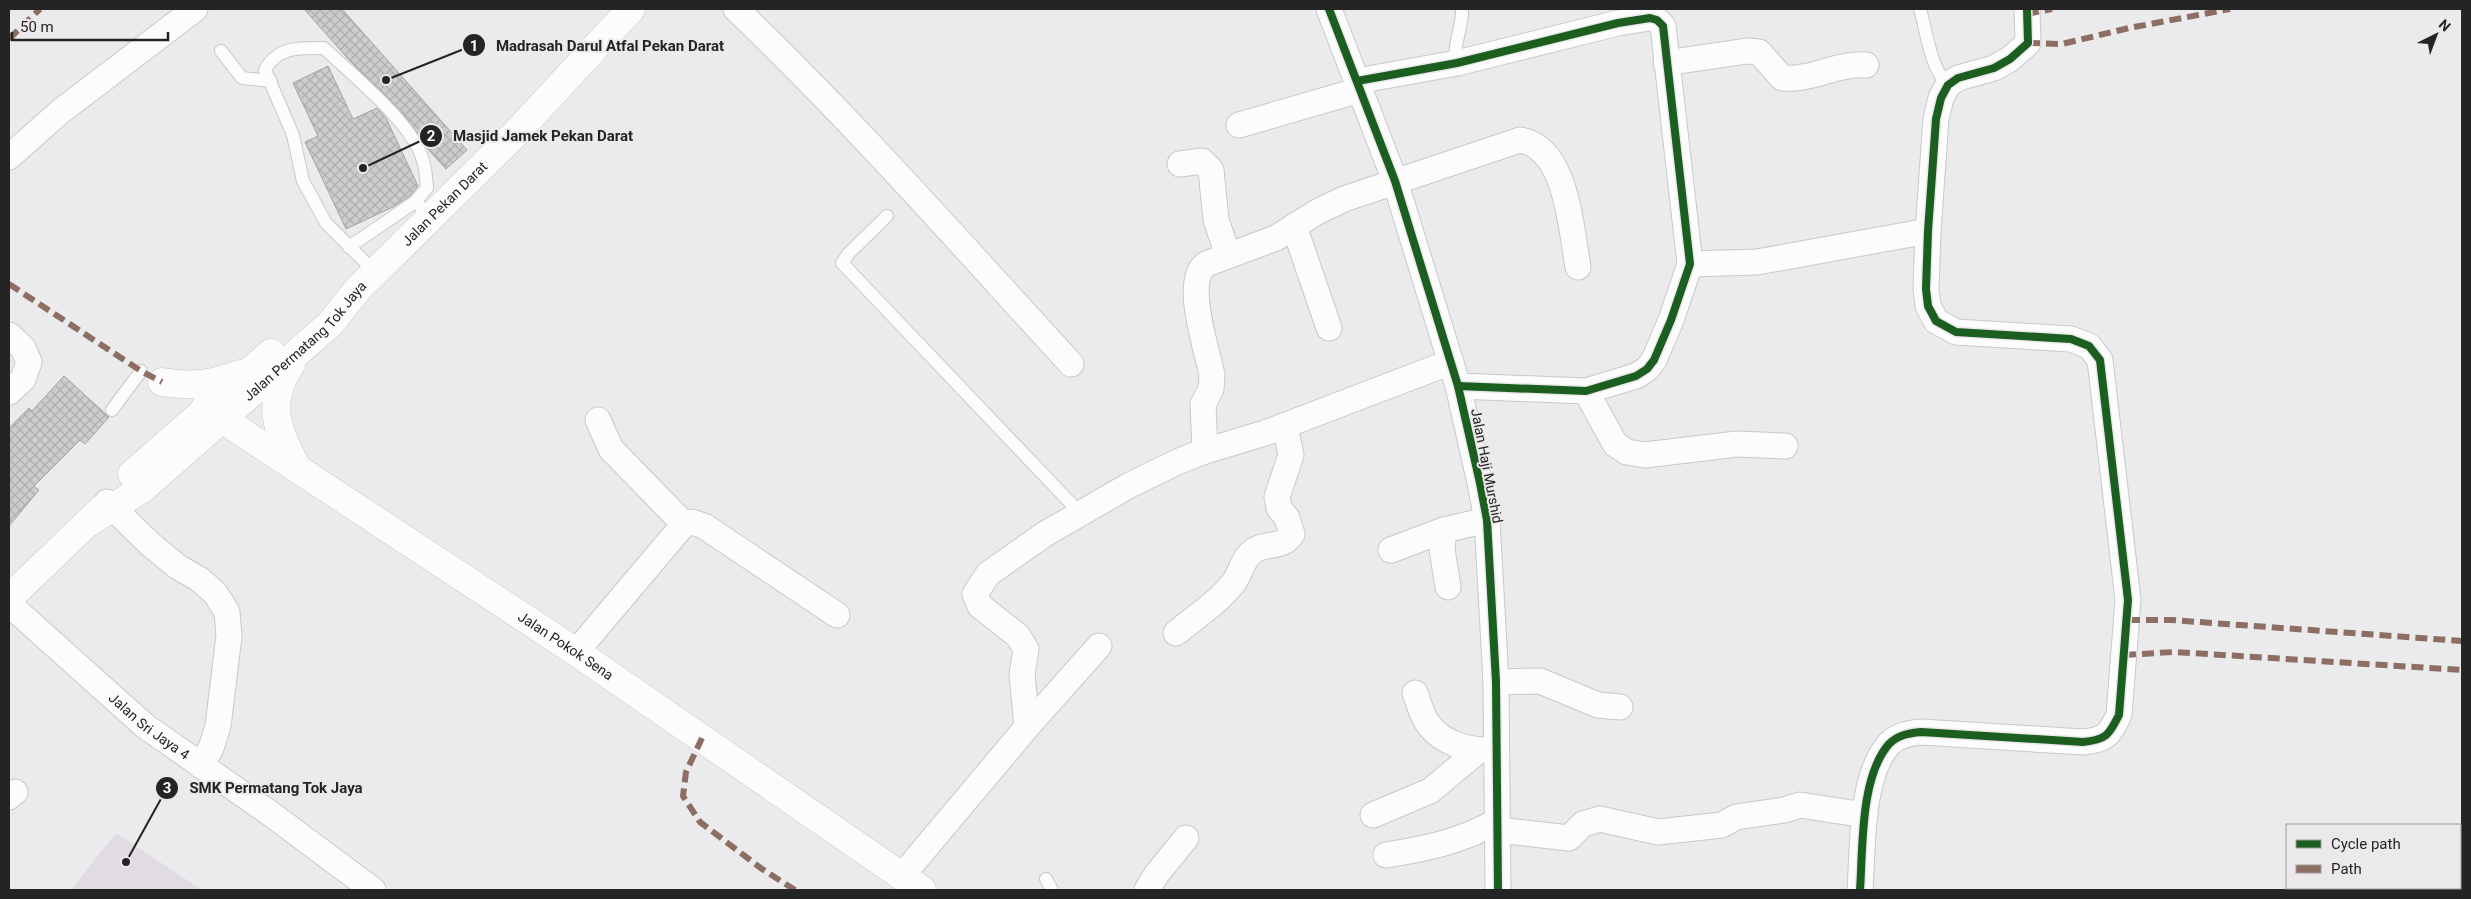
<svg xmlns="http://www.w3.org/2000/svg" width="2471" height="899" font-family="Roboto,sans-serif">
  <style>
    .built { fill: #e1dce2 }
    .building { fill: url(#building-cross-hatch); stroke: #a5a4a6 }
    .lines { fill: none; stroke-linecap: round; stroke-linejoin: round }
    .service-casing { stroke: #c9c8ca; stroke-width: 14 }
    .minor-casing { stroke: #c9c8ca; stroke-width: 27 }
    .secondary-casing { stroke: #c9c8ca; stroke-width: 29 }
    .service { stroke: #fcfcfc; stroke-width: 12 }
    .minor { stroke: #fcfcfc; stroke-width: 25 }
    .secondary { stroke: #fcfcfc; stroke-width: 28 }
    .quiet { stroke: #8d6e63; stroke-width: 6; stroke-dasharray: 12 6; stroke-linecap: butt }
    .cycleway-casing { stroke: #ece9ed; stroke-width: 11 }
    .cycleway { stroke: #1b5e20; stroke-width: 8 }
    .labels { text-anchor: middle; stroke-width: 4; stroke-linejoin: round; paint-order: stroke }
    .street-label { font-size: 14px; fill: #252425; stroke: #ece9ed }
    .leader { fill: none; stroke: #252425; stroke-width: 2 }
    .callout-dot { fill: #252425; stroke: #ece9ed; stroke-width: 2 }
    .mark-label { font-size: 15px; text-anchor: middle; font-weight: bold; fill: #fff }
    .callout-label { font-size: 15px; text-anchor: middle; font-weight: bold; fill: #252425; stroke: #ece9ed; stroke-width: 4; stroke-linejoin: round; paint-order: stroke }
  </style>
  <defs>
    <pattern id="building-cross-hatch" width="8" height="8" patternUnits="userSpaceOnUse" patternTransform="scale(1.25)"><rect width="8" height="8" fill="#cccbcd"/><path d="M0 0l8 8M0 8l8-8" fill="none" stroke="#afaeb0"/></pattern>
  </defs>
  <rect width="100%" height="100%" fill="#ebeaec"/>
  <!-- built -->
  <polygon class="built" points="116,833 202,890 71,890"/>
  <!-- building -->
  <g class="building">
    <polygon points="304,9 342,9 467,150 446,169 426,147 401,111 350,61"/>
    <polygon points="328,66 353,119 377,108 386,118 418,186 410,196 393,207 346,229 305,142 318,136 293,83"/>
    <polygon points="64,376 109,417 85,444 80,440 34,486 39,490 9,526 9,428 29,408 32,411"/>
  </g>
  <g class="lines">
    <defs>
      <g id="service">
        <path d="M1920 9C1927 33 1930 67 1948 85"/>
        <polyline points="221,51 242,78 271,81"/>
        <path d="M1457 63C1452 45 1463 27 1462 9"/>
        <polyline points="887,216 849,253 842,263 1081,514"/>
        <polyline points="349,247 415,202 421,207"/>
        <path d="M375 272 326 223 303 181 293 135 265 70C278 46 300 48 324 48 352 75 414 124 423 161 426 169 426 179 427 188L415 202"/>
        <polyline points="112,410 141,371"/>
        <polyline points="1046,879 1052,890"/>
      </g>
      <g id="minor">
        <path d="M736 9C853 121 961 244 1071 364"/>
        <polyline points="1329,9 1395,181 1458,386 1480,483 1487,520 1496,682 1498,890"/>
        <path d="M1666 63 1747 51 1759 52 1782 78C1810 81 1837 63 1866 65"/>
        <polyline points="1357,81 1457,63 1618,23 1650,18 1657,20 1663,26 1690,264 1671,320 1654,360 1647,369 1636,376 1586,391 1458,386"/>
        <polyline points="1239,125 1360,90"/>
        <polyline points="9,157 61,111 195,9"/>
        <polyline points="1180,164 1202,161 1211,170 1216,220 1228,255"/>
        <polyline points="1294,226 1329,328"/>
        <polyline points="1690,264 1757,262 1928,231"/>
        <polyline points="9,335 23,348 29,362 23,379 9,392"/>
        <polyline points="1586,391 1615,444 1627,452 1645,455 1737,444 1785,446"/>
        <polyline points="598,420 611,449 684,524 692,522 704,526 837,615"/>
        <path d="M1205 451 1203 404 1211 389 1212 375C1207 349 1183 281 1206 264L1276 238 1317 212 1344 199 1520 140C1567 147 1571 229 1578 267"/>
        <polyline points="107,502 150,544 178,567 199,579 215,593 227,612 229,636 218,726 211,748 201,766"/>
        <polyline points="1391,550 1444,530"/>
        <polyline points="1448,587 1442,549 1444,530 1487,520"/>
        <path id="s1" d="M9 604 145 726 271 814 373 890"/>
        <path d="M1176 633C1194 618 1219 602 1234 582 1242 571 1242 558 1255 550 1268 542 1282 549 1292 534L1287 518 1279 508 1277 497 1291 455 1285 426"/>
        <polyline points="576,652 684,524"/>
        <polyline points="1496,682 1540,681 1598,705 1620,707"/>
        <path d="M1415 693C1419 703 1422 717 1429 725 1442 743 1471 752 1491 749"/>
        <polyline points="1027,727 1022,675 1026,649 1018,636 980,606 975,594 988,574 1045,534 1128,486 1177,462 1205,451 1265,433 1451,362"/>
        <polyline points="9,797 15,792"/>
        <polyline points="1373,815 1430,791 1478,751"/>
        <polyline points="1498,830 1569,838 1583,824 1600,819 1658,832 1722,825 1736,817 1784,810 1800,805 1865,815"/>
        <path d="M1386 855C1425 849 1463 841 1497 821"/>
        <polyline points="901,877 1027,727 1099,646"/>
        <polyline points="1147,890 1156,875 1186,838"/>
        <path d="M1860 890C1863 848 1860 777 1889 744 1898 735 1909 733 1921 732L2083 742C2106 740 2109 735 2119 715L2128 600 2100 360 2089 346 2071 339 1956 332 1936 321 1928 306 1926 289 1928 231 1936 119 1941 98 1948 85 1958 78 1994 68 2010 59 2028 43 2027 9"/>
      </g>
      <g id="secondary">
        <path d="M291 364C266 402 276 429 296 466"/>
        <path d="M162 382C196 387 208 385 240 374"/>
        <path id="s2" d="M205 408 576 652 922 890"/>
        <polyline points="132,474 271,353"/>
        <path id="s3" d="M90 522 142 489 330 324 358 289 515 134 631 9"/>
        <polyline points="9,598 102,509"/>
      </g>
    </defs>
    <!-- service casing -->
    <use href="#service" class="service-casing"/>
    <!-- minor casing -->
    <use href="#minor" class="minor-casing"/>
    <!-- secondary casing -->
    <use href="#secondary" class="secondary-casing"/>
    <!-- service -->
    <use href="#service" class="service"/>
    <!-- minor -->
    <use href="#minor" class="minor"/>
    <!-- secondary -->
    <use href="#secondary" class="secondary"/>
    <!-- quiet -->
    <g class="quiet">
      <polyline points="2027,14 2052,9"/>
      <polyline points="9,39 40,9"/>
      <polyline points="2028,43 2062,44 2129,28 2230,9"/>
      <polyline points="9,284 141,371 162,382"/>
      <polyline points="2128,620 2171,620 2462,641"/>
      <polyline points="2124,655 2174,652 2462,670"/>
      <polyline points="702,738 686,772 683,796 700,822 762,869 795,890"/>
    </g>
    <defs>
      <g id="cycleway">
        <polyline points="1329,9 1395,181 1458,386 1480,483 1487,520 1496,682 1498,890"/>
        <polyline points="1357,81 1457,63 1618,23 1650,18 1657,20 1663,26 1690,264 1671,320 1654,360 1647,369 1636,376 1586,391 1458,386"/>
        <path d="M1860 890C1863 848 1860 777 1889 744 1898 735 1909 733 1921 732L2083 742C2106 740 2109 735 2119 715L2128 600 2100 360 2089 346 2071 339 1956 332 1936 321 1928 306 1926 289 1928 231 1936 119 1941 98 1948 85 1958 78 1994 68 2010 59 2028 43 2027 9"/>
      </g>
    </defs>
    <!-- cycleway casing -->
    <use href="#cycleway" class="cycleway-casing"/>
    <!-- cycleway -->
    <use href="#cycleway" class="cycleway"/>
  </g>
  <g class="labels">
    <!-- street labels -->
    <g class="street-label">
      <text dy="5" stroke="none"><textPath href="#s3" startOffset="478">Jalan Pekan Darat</textPath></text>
      <text dy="5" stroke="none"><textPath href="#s3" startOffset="282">Jalan Permatang Tok Jaya</textPath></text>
      <text transform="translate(1487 466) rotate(79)" y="5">Jalan Haji Murshid</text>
      <text dy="5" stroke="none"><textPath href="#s2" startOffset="432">Jalan Pokok Sena</textPath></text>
      <text dy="5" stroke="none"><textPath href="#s1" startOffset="186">Jalan Sri Jaya 4</textPath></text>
    </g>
  </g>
  <!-- callouts -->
  <path class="leader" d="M386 80L474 45M363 168L431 136M126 862L167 788"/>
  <g class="callout-dot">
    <circle cx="386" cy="80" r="5"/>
    <circle cx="363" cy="168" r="5"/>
    <circle cx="126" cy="862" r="5"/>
    <circle cx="474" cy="45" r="12"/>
    <circle cx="431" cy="136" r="12"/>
    <circle cx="167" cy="788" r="12"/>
  </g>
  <g class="mark-label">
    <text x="474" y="51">1</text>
    <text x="431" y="141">2</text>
    <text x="167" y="793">3</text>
  </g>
  <g class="callout-label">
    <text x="610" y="51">Madrasah Darul Atfal Pekan Darat</text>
    <text x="543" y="141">Masjid Jamek Pekan Darat</text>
    <text x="276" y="793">SMK Permatang Tok Jaya</text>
  </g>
  <!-- border -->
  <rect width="2471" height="899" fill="none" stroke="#252425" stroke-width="20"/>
  <!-- legend -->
  <rect x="2286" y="824" width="175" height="65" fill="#ece9ed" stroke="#9c9a9d"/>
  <rect x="2296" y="840" width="25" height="8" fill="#1b5e20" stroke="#9c9a9d"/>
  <text x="2331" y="849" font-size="15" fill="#252425">Cycle path</text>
  <rect x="2296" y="865" width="25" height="8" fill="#8d6e63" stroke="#9c9a9d"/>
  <text x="2331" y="874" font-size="15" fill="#252425">Path</text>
  <!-- north arrow -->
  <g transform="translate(2436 35) rotate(42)" stroke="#ece9ed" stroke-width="4" paint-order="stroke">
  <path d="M0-4L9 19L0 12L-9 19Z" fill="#252425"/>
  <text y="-8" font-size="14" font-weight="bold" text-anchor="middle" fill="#252425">N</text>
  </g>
  <!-- scale -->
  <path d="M12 32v8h156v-8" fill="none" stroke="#252425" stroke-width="2.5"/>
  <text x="20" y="32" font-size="15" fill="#252425" stroke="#ece9ed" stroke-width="4" paint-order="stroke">50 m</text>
</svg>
